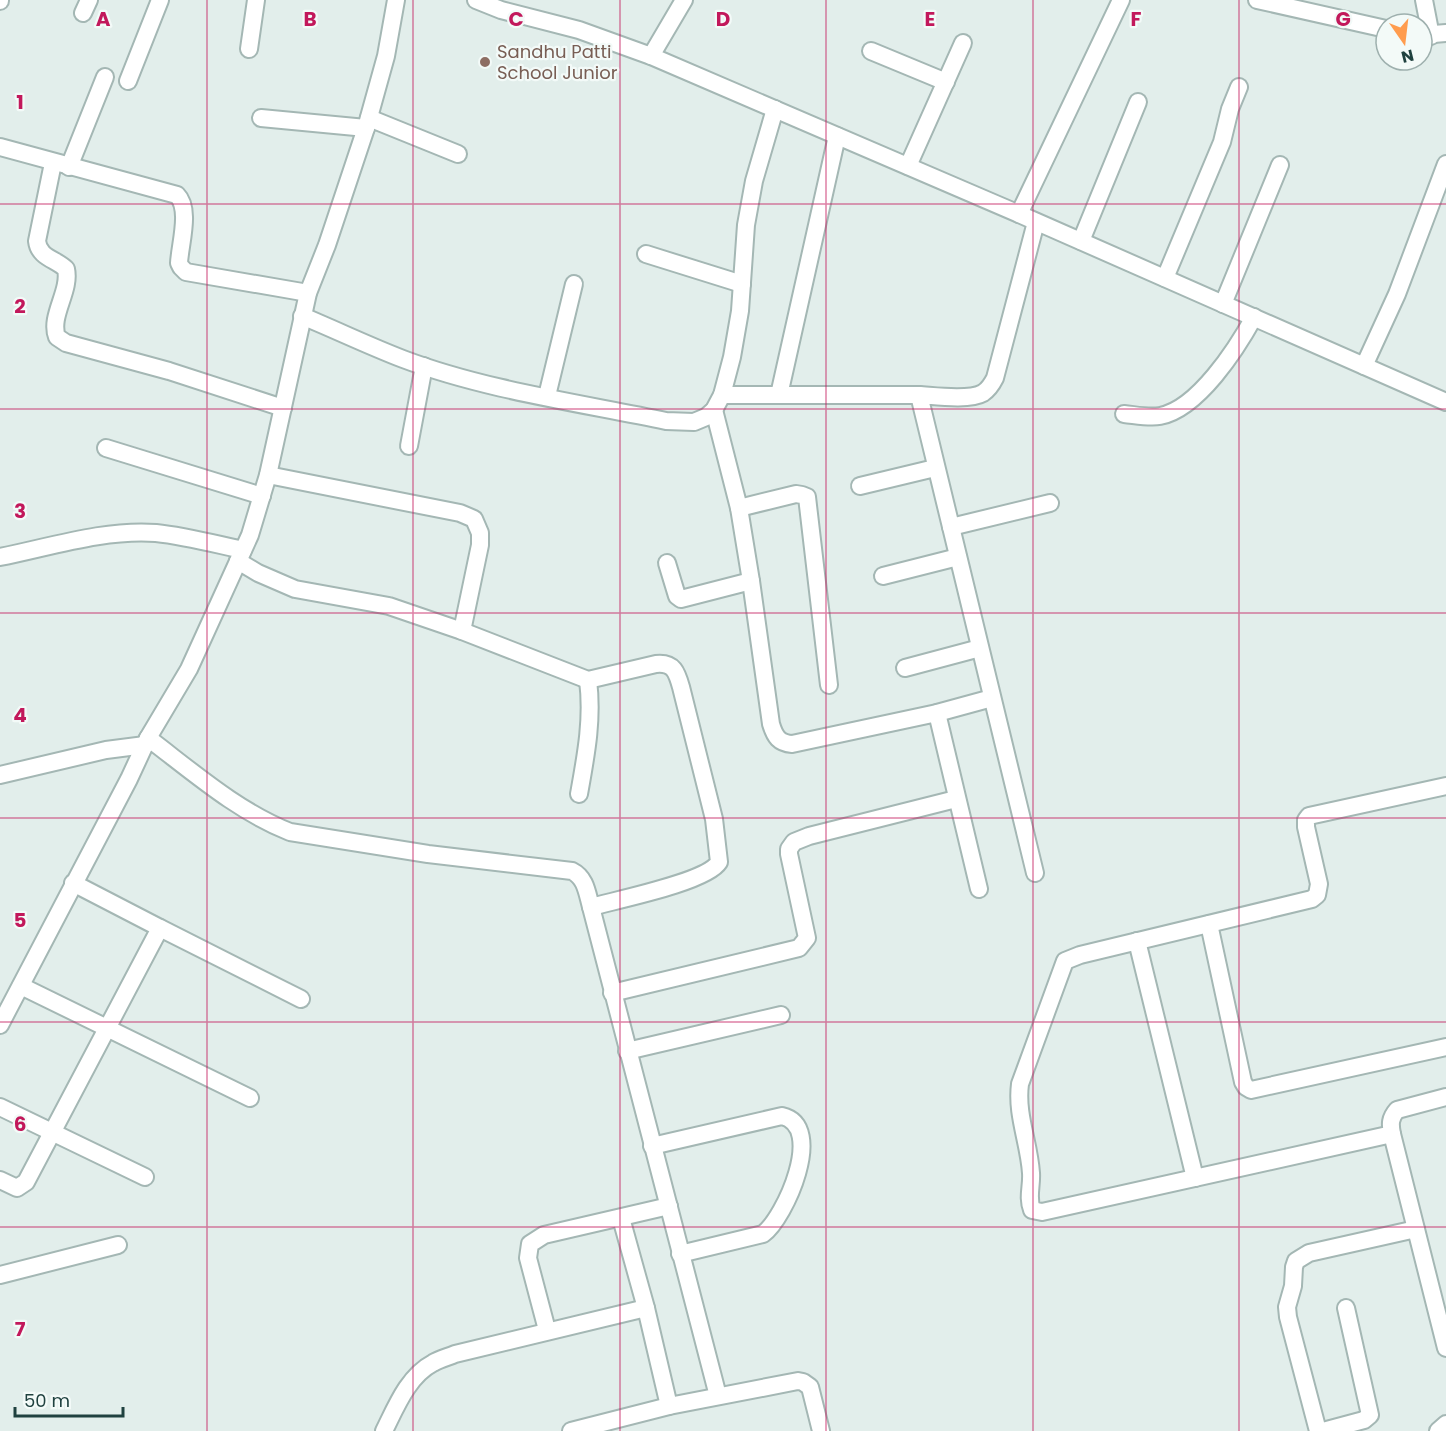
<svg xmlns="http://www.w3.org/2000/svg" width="1446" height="1431" font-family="Poppins,sans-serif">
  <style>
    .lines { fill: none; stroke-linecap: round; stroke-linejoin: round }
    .minor-casing { stroke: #a4b7b4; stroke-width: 20 }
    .minor { stroke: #fff; stroke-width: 16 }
    .grid { fill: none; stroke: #c2185b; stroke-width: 1.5; stroke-opacity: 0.55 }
    .education-dot { fill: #8d6e63; stroke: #f3faf8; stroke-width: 2 }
    .labels { text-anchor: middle; stroke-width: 4.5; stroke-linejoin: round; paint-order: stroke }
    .education-label { font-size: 18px; fill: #785e54; stroke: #f3faf8; text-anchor: start }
    .grid-label { font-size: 20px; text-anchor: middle; font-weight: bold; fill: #c2185b; stroke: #f3faf8; stroke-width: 4.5; stroke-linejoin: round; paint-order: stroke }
  </style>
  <rect width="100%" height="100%" fill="#e2eeeb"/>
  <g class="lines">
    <defs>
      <g id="minor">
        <polyline points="476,0 501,10 579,30 651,56 1019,214 1446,402"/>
        <polyline points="1257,0 1386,29"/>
        <polyline points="1424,0 1431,36"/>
        <polyline points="0,1 0,0"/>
        <polyline points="83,13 89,0"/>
        <polyline points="1422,35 1446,33"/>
        <polyline points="249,49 256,0"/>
        <polyline points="871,51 946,82"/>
        <polyline points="651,56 684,0"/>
        <polyline points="128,81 160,0"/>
        <polyline points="261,118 366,128"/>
        <polyline points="369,118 458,154"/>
        <path d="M0 147 177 195C191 209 180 244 179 263L181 267 186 272 308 293"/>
        <path d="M53 163 37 241C39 258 56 259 66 269 71 291 49 316 57 337L66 343 169 371 283 408"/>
        <polyline points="908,166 963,43"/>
        <polyline points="69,167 105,77"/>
        <polyline points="1019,214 1121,0"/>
        <polyline points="1081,241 1138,102"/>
        <polyline points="646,254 742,284"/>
        <polyline points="1165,278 1222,142 1230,109 1239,87"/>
        <polyline points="1223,304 1280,165"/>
        <path d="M302 316C336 330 369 346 403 359 485 390 580 403 666 421L694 422 706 417 714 410 722 395 732 357 740 311 746 225 754 181 775 109"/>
        <polyline points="1364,366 1397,294 1446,164"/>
        <polyline points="722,395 919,395"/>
        <polyline points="779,395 837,136"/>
        <polyline points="547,396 574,284"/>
        <path d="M714 410 739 508 751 581 771 724C775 737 779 743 792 744L937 713 992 698"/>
        <path d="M1124 414C1135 415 1149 418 1160 416 1198 409 1237 348 1254 317"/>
        <polyline points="409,446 424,366"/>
        <polyline points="106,448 262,496"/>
        <polyline points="268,475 460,513 474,519 480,533 480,545 462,631"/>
        <polyline points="860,486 935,468"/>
        <polyline points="739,508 796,494 802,495 807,497 829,685"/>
        <polyline points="951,527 1050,503"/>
        <path d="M0 557C50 547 105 529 156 533 185 536 215 544 243 550"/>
        <path d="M238 561 258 573 295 589 389 606 462 631 588 680 656 664C674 662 677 673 681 687L714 819 719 862C707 882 616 900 591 907"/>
        <polyline points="667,563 677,596 681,599 751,581"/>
        <polyline points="883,576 958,557"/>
        <polyline points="905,668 980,648"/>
        <polyline points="937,713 979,889"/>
        <path d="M148 738C193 772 237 811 290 832L428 854 572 871C586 878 587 893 591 907L718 1396"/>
        <polyline points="0,775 106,750 145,745"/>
        <path d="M1446 786 1309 816 1306 820V827L1319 884 1317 895 1312 899 1080 955 1065 961 1020 1084C1016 1115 1029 1142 1031 1173 1032 1186 1027 1197 1032 1210L1042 1212 1392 1134C1390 1124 1390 1118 1397 1110L1446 1097"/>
        <path d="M579 794C586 755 593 719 588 680"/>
        <path d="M1035 873 919 395C935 396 969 401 983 393 989 389 992 384 995 378L1036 222"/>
        <polyline points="1209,924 1243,1082 1246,1087 1251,1090 1446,1047"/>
        <polyline points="160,928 301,999"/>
        <polyline points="1137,941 1195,1178"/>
        <polyline points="21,986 250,1098"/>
        <polyline points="612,993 799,948 807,938 789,854 789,849 794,842 809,836 956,799"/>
        <polyline points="0,1025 129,779 148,738 189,669 250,535 268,475 308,293 327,245 366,128 386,56 396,0"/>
        <polyline points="627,1051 781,1015"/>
        <polyline points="0,1107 145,1177"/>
        <polyline points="1392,1134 1446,1348"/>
        <path d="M652 1146 782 1116C826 1126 785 1218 763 1234L680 1254"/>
        <polyline points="0,1180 17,1188 26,1182 160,928 73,883"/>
        <polyline points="621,1218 646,1308 669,1406"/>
        <polyline points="0,1275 118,1245"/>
        <polyline points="547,1330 528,1258 530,1244 544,1235 669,1206"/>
        <path d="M384 1431C396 1407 408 1376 433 1363 440 1359 448 1357 455 1354L646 1308"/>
        <polyline points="571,1431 669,1406 798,1381 803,1382 810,1387 821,1431"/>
        <polyline points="1318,1431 1288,1317 1287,1307 1293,1286 1294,1267 1296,1261 1309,1253 1416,1229"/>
        <polyline points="1323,1431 1364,1420 1370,1415 1346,1308"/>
        <polyline points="1438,1431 1446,1424"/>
      </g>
    </defs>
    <!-- minor casing -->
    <use href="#minor" class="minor-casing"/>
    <!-- minor -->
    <use href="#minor" class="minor"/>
  </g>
  <!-- grid -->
  <path class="grid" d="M207 0V1431M413 0V1431M620 0V1431M826 0V1431M1033 0V1431M1239 0V1431M0 204H1446M0 409H1446M0 613H1446M0 818H1446M0 1022H1446M0 1227H1446"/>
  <!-- markers -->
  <circle class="education-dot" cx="485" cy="62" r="6"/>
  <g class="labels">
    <!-- education labels -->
    <g class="education-label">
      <text x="497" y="58">Sandhu Patti<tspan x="497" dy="21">School Junior</tspan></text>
    </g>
  </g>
  <g class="grid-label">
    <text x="103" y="26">A</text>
    <text x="310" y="26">B</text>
    <text x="516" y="26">C</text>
    <text x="723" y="26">D</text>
    <text x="930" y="26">E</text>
    <text x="1136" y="26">F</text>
    <text x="1343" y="26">G</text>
    <text x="20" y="109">1</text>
    <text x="20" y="313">2</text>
    <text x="20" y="518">3</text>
    <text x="20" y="722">4</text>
    <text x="20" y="927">5</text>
    <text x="20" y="1131">6</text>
    <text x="20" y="1336">7</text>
  </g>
  <!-- north arrow -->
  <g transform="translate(1404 42) rotate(166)"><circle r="28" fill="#f3faf8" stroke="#9eb0ae" stroke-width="1.5"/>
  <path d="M0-4.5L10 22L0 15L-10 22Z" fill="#ff9c4e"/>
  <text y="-9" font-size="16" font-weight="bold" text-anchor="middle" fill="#1f413f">N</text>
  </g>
  <!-- scale -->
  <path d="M15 1407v9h108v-9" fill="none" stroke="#1f413f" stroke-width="3"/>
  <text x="24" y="1407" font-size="18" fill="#1f413f" stroke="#f3faf8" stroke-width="4.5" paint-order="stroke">50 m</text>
</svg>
